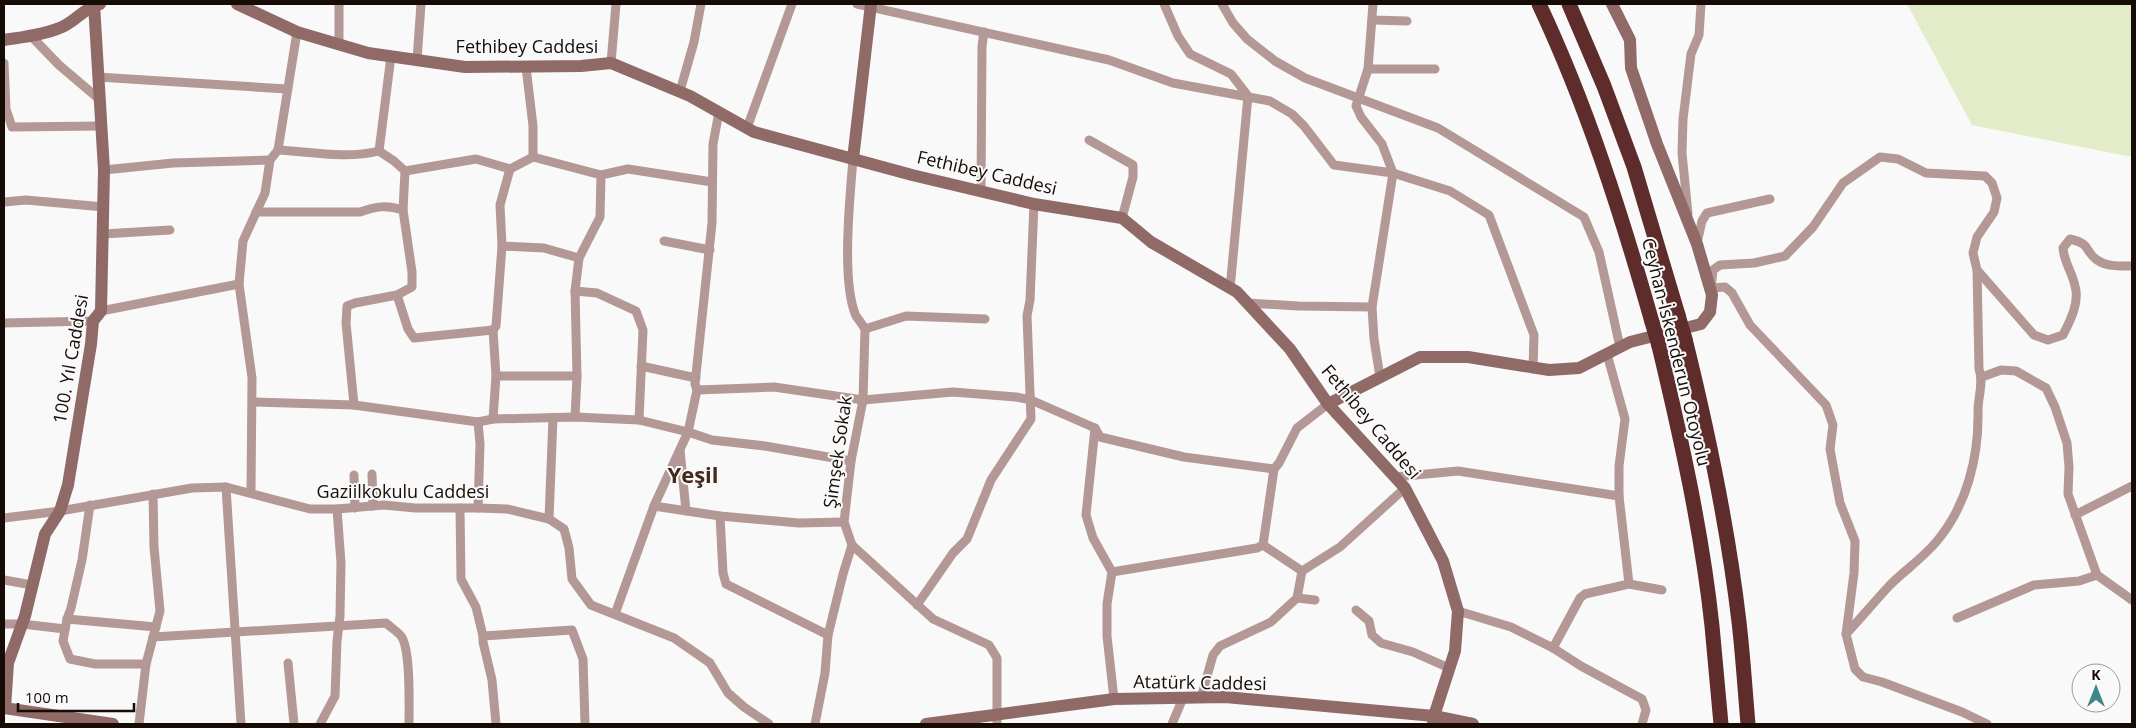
<svg xmlns="http://www.w3.org/2000/svg" width="2136" height="728" font-family="'Open Sans',sans-serif">
  <style>
    .green { fill: #e3ecc8 }
    .lines { fill: none; stroke-linecap: round; stroke-linejoin: round }
    .street { stroke: #b39896; stroke-width: 9 }
    .secondary { stroke: #906a67; stroke-width: 12 }
    .highway { stroke: #5e2d2b; stroke-width: 15 }
    .highway-bridge { stroke: #5e2d2b; stroke-width: 15 }
    .labels { text-anchor: middle; stroke-width: 4; stroke-linejoin: round; paint-order: stroke }
    .street-label { font-size: 18px; fill: #160b05; stroke: #f9f9f9 }
    .district-label { font-size: 22px; font-weight: bold; fill: #44291a; stroke: #f9f9f9 }
  </style>
  <rect width="100%" height="100%" fill="#f9f9f9"/>
  <!-- green -->
  <polygon class="green" points="1907,4 2132,4 2132,157 1972,125"/>
  <g class="lines">
    <!-- street -->
    <g class="street">
      <polyline points="339,4 339,45"/>
      <polyline points="857,4 1109,60 1173,83 1270,101 1292,114 1304,126 1334,165 1393,173 1450,191 1489,215 1534,335 1533,369"/>
      <polyline points="1164,4 1178,36 1190,54 1231,74 1248,96 1230,289"/>
      <polyline points="1222,4 1233,23 1247,39 1275,61 1305,78 1438,128 1584,217 1599,252 1620,347"/>
      <polyline points="1373,4 1368,69 1356,106 1361,117 1382,144 1393,173 1372,307 1374,339 1380,377"/>
      <polyline points="1372,20 1407,21"/>
      <polyline points="31,36 59,65 99,99"/>
      <polyline points="417,60 421,4"/>
      <polyline points="4,63 6,109 12,127 101,126"/>
      <polyline points="611,63 616,4"/>
      <polyline points="526,67 533,126 533,157 601,175 628,169 712,182"/>
      <polyline points="1368,69 1435,69"/>
      <polyline points="98,77 287,89"/>
      <polyline points="680,91 694,42 701,4"/>
      <polyline points="747,128 792,4"/>
      <polyline points="1089,140 1133,165 1133,177 1122,218"/>
      <path d="M278 150C311 152 347 159 379 151L394 161 405 171 403 210 412 272V287L397 295 355 303 347 306 346 323 354 405"/>
      <polyline points="379,151 391,56"/>
      <polyline points="533,157 510,169 500,205 502,246 496,326 493,330 496,376 493,419 575,417 639,420 688,432 712,440 765,446 851,461"/>
      <path d="M853 159C850 197 841 282 856 316 859 320 862 324 865 329L906 316 985 319"/>
      <polyline points="104,170 173,163 270,160"/>
      <polyline points="405,171 476,159 510,169"/>
      <polyline points="981,191 982,46 984,32"/>
      <polyline points="4,202 26,200 104,207"/>
      <path d="M256 212H360C377 206 386 205 403 210"/>
      <polyline points="1688,214 1682,153 1683,119 1691,54 1699,35 1701,4"/>
      <polyline points="103,234 170,230"/>
      <polyline points="664,241 710,250"/>
      <polyline points="1697,243 1702,221 1707,213 1770,199"/>
      <polyline points="502,246 544,248 579,258"/>
      <polyline points="575,291 597,293 636,311 643,330 639,420"/>
      <polyline points="397,295 408,329 414,338 493,330"/>
      <polyline points="1247,303 1298,306 1372,307"/>
      <polyline points="101,311 239,284"/>
      <polyline points="4,323 93,321"/>
      <polyline points="865,329 863,400 851,461 844,522 852,545 933,619 989,645 997,658 997,724"/>
      <polyline points="1607,354 1625,419 1619,466 1619,496"/>
      <polyline points="641,366 696,378"/>
      <polyline points="496,376 577,376"/>
      <polyline points="1982,377 2001,370 2016,371 2046,388 2055,407 2067,443 2069,467 2068,494 2097,575 2132,600"/>
      <polyline points="697,390 774,387 863,400 953,392 1016,397 1031,400 1095,428 1100,437 1184,457 1274,469"/>
      <polyline points="253,402 354,405 478,422 493,419"/>
      <polyline points="575,417 577,376 575,291 579,258 600,217 601,175"/>
      <polyline points="478,422 480,444 478,508"/>
      <polyline points="1095,428 1086,515 1093,538 1112,572 1107,604 1107,636 1114,699"/>
      <polyline points="680,450 686,511"/>
      <polyline points="372,474 373,506"/>
      <polyline points="354,475 355,508"/>
      <polyline points="1395,477 1458,471 1619,496 1629,584"/>
      <polyline points="226,487 241,724"/>
      <polyline points="251,492 252,378 239,284 243,241 265,193 270,160 278,150 297,32"/>
      <polyline points="90,505 82,560 71,608 67,619 63,641 70,659 95,664 146,664"/>
      <polyline points="654,506 720,516 799,523 844,522"/>
      <polyline points="460,508 461,579 476,607 483,636 483,642 492,680 496,724"/>
      <polyline points="2075,515 2132,486"/>
      <polyline points="720,516 723,573 726,584 828,635"/>
      <polyline points="4,518 60,511 192,488 226,487 310,509 337,509 384,505 415,508 478,508 507,509 549,519 564,529 569,548 572,579 591,605 674,638 710,663 728,693 744,707 769,724"/>
      <polyline points="549,519 553,418"/>
      <polyline points="1263,545 1274,469 1279,463 1297,428 1328,404"/>
      <polyline points="1263,545 1302,571"/>
      <polyline points="1112,572 1257,548 1263,545"/>
      <polyline points="4,580 32,585"/>
      <polyline points="1297,598 1315,600"/>
      <polyline points="917,605 953,553 967,539 991,480 1031,419 1027,316 1030,300 1034,204"/>
      <polyline points="1356,610 1369,621 1372,635 1381,643 1413,652 1449,668"/>
      <polyline points="1458,611 1511,627 1553,648 1581,666 1642,699 1646,710 1642,724"/>
      <polyline points="615,614 654,506 688,432 697,390 695,384 712,223 713,144 719,112"/>
      <polyline points="1957,618 2034,585 2079,581 2097,575"/>
      <polyline points="67,619 156,627"/>
      <polyline points="4,624 22,624 65,629"/>
      <path d="M1846 634C1861 618 1875 601 1890 585 1905 570 1923 558 1937 541 1967 505 1979 457 1978 410 1978 397 1984 382 1979 369L1977 270"/>
      <polyline points="483,636 572,630 583,659 585,724"/>
      <path d="M153 637 386 623C390 627 397 631 401 636 411 649 409 706 409 724"/>
      <polyline points="1553,648 1580,598 1585,594 1629,584 1662,590"/>
      <polyline points="288,663 294,724"/>
      <polyline points="1201,698 1213,655 1220,646 1271,622 1297,598 1302,571 1340,547 1405,488"/>
      <polyline points="139,724 146,664 160,611 154,547 153,494"/>
      <polyline points="320,724 335,696 337,641 340,616 341,563 337,509"/>
      <polyline points="815,724 825,673 828,635 843,574 852,545"/>
      <polyline points="1172,724 1183,698"/>
      <path d="M1987 724 1962 712 1882 682 1863 677 1855 669 1846 634 1854 573 1855 541 1840 503 1830 449 1833 425 1826 405 1750 325 1732 293 1725 287 1711 288 1713 270 1720 265 1754 263 1785 256 1813 227 1843 183 1880 157 1898 159 1926 173 1985 176 1992 183 1997 198 1994 212 1977 237 1973 253 1977 270 2034 335 2048 340 2063 335C2070 321 2080 302 2075 286 2072 272 2064 262 2063 248L2070 239C2092 244 2084 251 2097 260 2107 267 2121 266 2132 266"/>
    </g>
    <!-- secondary -->
    <g class="secondary">
      <polyline points="237,4 297,32 368,53 465,67 581,66 611,63 690,96 754,132 912,175 1034,204 1122,218 1151,242 1237,292 1290,349 1328,404 1405,488 1443,561 1458,611 1455,651 1434,716 1433,724"/>
      <path d="M4 40C23 37 44 35 62 27 76 21 85 7 100 4"/>
      <polyline points="853,159 871,4"/>
      <polyline points="1328,404 1420,357 1468,357 1549,370 1579,368 1630,342 1701,324 1710,312 1712,295 1697,244 1657,144 1631,68 1630,40 1612,4"/>
      <polyline points="4,708 113,724"/>
      <polyline points="5,708 8,663 25,616 45,534 60,511 68,485 91,344 93,321 101,311 104,170 94,4"/>
      <polyline points="926,724 1114,699 1225,697 1434,716 1473,724"/>
    </g>
    <!-- highway -->
    <g class="highway">
      <path d="M1539 4C1587 106 1621 213 1652 322"/>
      <polyline points="1569,4 1604,86 1634,167 1678,315"/>
      <path d="M1685 339C1708 432 1728 527 1739 622 1743 656 1745 690 1748 724"/>
      <path d="M1659 346C1681 438 1702 532 1712 626 1715 658 1718 691 1721 724"/>
    </g>
    <!-- highway-bridge -->
    <g class="highway-bridge">
      <polyline points="1678,315 1685,339"/>
      <polyline points="1652,322 1659,346"/>
    </g>
  </g>
  <g class="labels">
    <!-- street labels -->
    <g class="street-label">
      <text x="527" y="53">Fethibey Caddesi</text>
      <text transform="translate(987 173) rotate(13)" y="6">Fethibey Caddesi</text>
      <text transform="translate(1676 352) rotate(76)" y="6">Ceyhan-İskenderun Otoyolu</text>
      <text transform="translate(71 359) rotate(-80)" y="6">100. Yıl Caddesi</text>
      <text transform="translate(1371 422) rotate(50)" y="6">Fethibey Caddesi</text>
      <text transform="translate(838 452) rotate(-82)" y="6">Şimşek Sokak</text>
      <text x="403" y="498">Gaziilkokulu Caddesi</text>
      <text transform="translate(1200 683) rotate(1)" y="6">Atatürk Caddesi</text>
    </g>
    <!-- district labels -->
    <g class="district-label">
      <text x="693" y="483">Yeşil</text>
    </g>
  </g>
  <!-- border -->
  <rect width="2136" height="728" fill="none" stroke="#160b05" stroke-width="10"/>
  <!-- north arrow -->
  <g transform="translate(2096 688)"><circle r="24" fill="#f9f9f9" stroke="#9e9a97"/>
  <path d="M0-4L9 19L0 12L-9 19Z" fill="#3e8689"/>
  <text y="-8" font-size="14" font-weight="bold" text-anchor="middle" fill="#160b05">K</text>
  </g>
  <!-- scale -->
  <path d="M18 703v8h116v-8" fill="none" stroke="#160b05" stroke-width="2.5"/>
  <text x="25" y="703" font-size="15" fill="#160b05" stroke="#f9f9f9" stroke-width="4" paint-order="stroke">100 m</text>
</svg>
